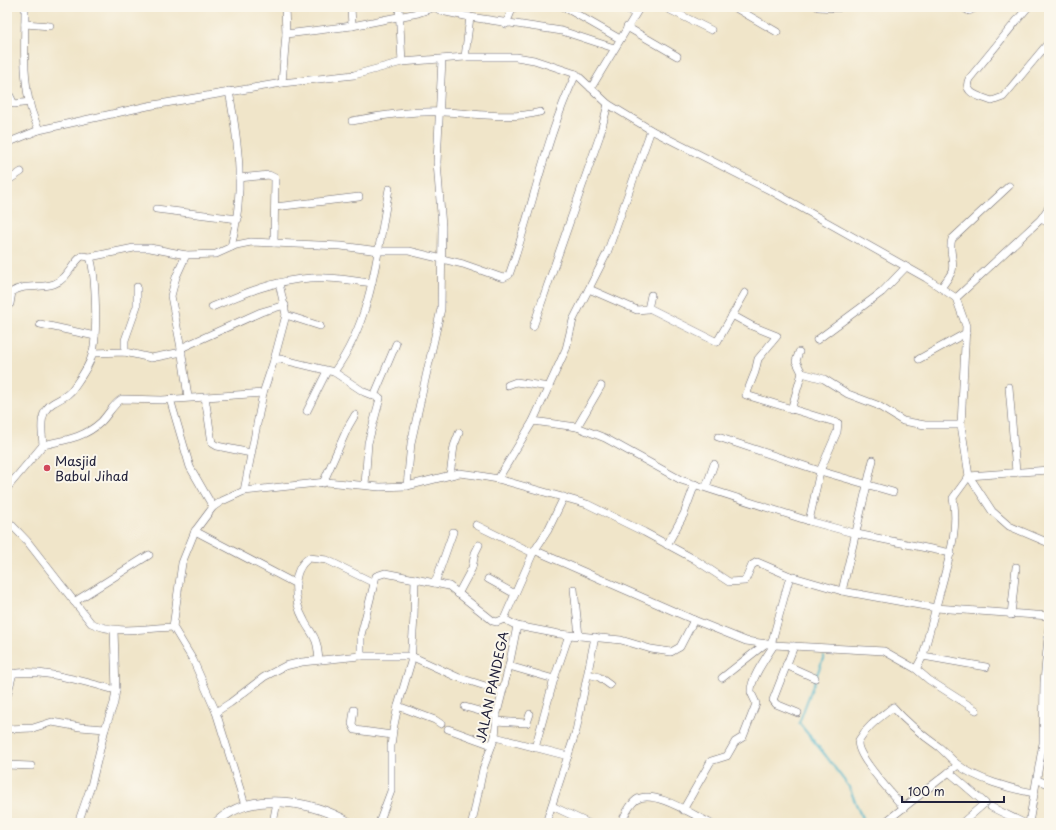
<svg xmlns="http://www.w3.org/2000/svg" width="1056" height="830" font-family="'Playpen Sans',sans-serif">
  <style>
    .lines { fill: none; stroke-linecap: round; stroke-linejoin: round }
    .stream { stroke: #4cb4ca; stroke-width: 2 }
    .minor-casing { stroke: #6a666d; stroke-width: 8 }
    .tertiary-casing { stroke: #6a666d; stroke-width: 10 }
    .minor { stroke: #fff; stroke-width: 7 }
    .tertiary { stroke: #fff; stroke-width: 9 }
    .poi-dot { fill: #d1495b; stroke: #fbf7ec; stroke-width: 1.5 }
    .labels { text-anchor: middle; stroke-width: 4; stroke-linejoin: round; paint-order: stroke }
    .poi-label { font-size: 13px; fill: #22223b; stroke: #fbf7ec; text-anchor: start }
    .street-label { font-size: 13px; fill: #22223b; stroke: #fbf7ec }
  </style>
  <rect width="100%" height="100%" fill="#fbf7ec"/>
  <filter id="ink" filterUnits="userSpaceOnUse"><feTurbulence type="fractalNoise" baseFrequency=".025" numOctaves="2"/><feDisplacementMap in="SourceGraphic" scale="8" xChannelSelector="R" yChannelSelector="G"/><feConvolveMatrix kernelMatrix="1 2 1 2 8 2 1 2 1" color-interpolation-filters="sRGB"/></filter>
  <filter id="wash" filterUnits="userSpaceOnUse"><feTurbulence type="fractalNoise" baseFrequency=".012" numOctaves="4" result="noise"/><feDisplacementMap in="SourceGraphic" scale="16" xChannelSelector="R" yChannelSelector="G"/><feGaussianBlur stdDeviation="0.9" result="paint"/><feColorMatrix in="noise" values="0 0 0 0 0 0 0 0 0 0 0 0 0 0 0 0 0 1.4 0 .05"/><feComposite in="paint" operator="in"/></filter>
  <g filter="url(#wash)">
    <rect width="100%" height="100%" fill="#f0e5c9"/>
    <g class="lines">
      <!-- stream -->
      <polyline class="stream" points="824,656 799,723 826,756 849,787 864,823"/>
    </g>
  </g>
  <g filter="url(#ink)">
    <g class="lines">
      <defs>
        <g id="minor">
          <path d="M25 7C25 41 22 76 31 109 33 116 36 123 39 130"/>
          <polyline points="285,7 286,34"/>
          <polyline points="351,7 352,26"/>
          <polyline points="399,7 402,62"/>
          <polyline points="435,7 441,11 470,17 562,31 614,48"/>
          <polyline points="564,7 620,39"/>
          <polyline points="624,7 635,14"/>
          <polyline points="664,7 711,30"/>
          <polyline points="734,7 777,32"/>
          <polyline points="818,7 838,8"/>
          <polyline points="962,7 969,11 977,7"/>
          <path d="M1028 7 969 79C962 94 982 97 992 101L1003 97 1049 42"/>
          <polyline points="25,24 50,26"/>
          <polyline points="506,24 513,7"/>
          <polyline points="627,27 677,56"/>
          <polyline points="465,57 470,17"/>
          <polyline points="282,83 286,34 352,26 418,13 435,7"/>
          <polyline points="591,88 640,7"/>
          <polyline points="7,90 14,104 30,102"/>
          <path d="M229 91C239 146 245 192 231 247"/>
          <path d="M352 121C382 115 412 111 443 112 473 113 511 120 540 112"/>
          <polyline points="7,143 39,130 148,106 282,83 354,75 402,62 465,57 516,57 534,60 576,74 608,104"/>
          <polyline points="239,178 269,175 275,178 274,243"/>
          <polyline points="7,181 21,172"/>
          <polyline points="275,207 359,197"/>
          <polyline points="156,209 238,219"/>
          <polyline points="1041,219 1049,223"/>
          <polyline points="186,255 176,277 171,296 181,348 188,397"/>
          <path d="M941 288C944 283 950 277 952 271 955 260 948 250 952 239L1009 186"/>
          <polyline points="589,289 637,310 648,309 651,295"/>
          <polyline points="956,298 1041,219 1049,207"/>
          <path d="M7 305 10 304 12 292C25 283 40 289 54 284 68 279 71 264 82 256L90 257 134 248H150L186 255 216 254 236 245 251 242 341 246 379 251H409L463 264 503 278 509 275C533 208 545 138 576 74"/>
          <path d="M212 307C244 293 276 280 311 278 331 276 353 281 372 283"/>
          <polyline points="649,308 717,342 745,293"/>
          <polyline points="286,315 320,326"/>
          <polyline points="732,315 752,326 777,336 758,359 755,372 746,395 838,423 837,432 820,471 809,521"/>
          <polyline points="40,324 95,336"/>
          <polyline points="533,327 600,135 608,104 651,130 775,193 926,278 956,298 966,326 961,425 969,476 992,511 1009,526 1049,543"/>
          <polyline points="817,340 882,292 906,267"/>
          <polyline points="181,348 261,312 285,305"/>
          <polyline points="125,352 125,340 137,306 137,287"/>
          <polyline points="799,352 796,361 802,373 824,379 848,394 877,405 903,421 925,425 961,425"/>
          <polyline points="93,353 125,352 151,358 182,352"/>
          <polyline points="919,359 966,333"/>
          <path d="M274 360 280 359 334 372C373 318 377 253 389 189"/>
          <polyline points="334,372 364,392 374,396 396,344"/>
          <polyline points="508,385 516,382 549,387"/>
          <polyline points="1009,387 1016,472"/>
          <polyline points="205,397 212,443 217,446 251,453"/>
          <polyline points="170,399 190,467 213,507"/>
          <polyline points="791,410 802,373"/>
          <polyline points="307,411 327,371"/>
          <polyline points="533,421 566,349 573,320 607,253 651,130"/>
          <polyline points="577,427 601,386"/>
          <polyline points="718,437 820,471 893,492"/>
          <path d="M43 445C65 440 84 438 101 422 108 415 114 403 122 399L162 400 263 393"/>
          <polyline points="450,475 454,446 459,433"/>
          <polyline points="498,479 533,421 577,427 605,438 681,480 809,521 857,534 951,553"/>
          <polyline points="323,483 348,427 355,415"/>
          <polyline points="365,485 368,443 379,402 380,398 374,396"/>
          <polyline points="407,486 411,443 441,309 442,227 437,162 442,59"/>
          <polyline points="706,487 714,464"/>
          <path d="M7 488 43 445C42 431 38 412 53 403 61 398 69 396 74 387 81 377 89 367 92 355 98 337 96 275 90 257"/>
          <polyline points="244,491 263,393 274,360 286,315 279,283"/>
          <polyline points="564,497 548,530 533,553 504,619 517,626 559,634 621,640 651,649 671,652 680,647 694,620"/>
          <path d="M7 520 27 541 91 623C115 635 147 628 173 627"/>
          <polyline points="476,525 533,553"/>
          <polyline points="195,531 296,584"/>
          <polyline points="667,545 684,514 695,484"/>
          <polyline points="534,550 694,620 746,641 774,645 884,651 916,669 929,680 976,710"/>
          <polyline points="415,579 449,586 493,621 497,622 504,619"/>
          <polyline points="488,579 515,594"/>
          <polyline points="435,583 453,532"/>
          <polyline points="574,589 579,636"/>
          <polyline points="842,591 873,460"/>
          <polyline points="458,594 472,568 475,553 479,545"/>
          <polyline points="74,602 149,555"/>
          <polyline points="1011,615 1016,567"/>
          <polyline points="771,645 790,576"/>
          <polyline points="794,646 773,700 776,704 798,713"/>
          <polyline points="361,656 361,635 376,576 385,573 415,579 414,617 411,662 398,706 393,730 391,746 391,791 379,823"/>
          <polyline points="923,656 986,667"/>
          <path d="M319 660C318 653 318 645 315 639 312 632 307 627 304 620 294 602 290 571 309 558L327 560 374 583"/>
          <polyline points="786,665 815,678"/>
          <polyline points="509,666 554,679"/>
          <path d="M916 669 923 656C929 634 935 611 941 588 949 558 959 529 953 498L969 476 1049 470"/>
          <polyline points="588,674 599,677 610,685"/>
          <path d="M7 675C35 666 88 683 116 690"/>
          <polyline points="722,678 765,644"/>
          <polyline points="7,696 13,673"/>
          <polyline points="398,706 435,720 441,724"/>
          <polyline points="465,707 497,716"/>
          <polyline points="354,710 352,724 355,730 392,735"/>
          <polyline points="216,712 230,703 264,677 285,666 302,662 360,656 411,656 457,677 501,691"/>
          <polyline points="496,721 527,723 530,714"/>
          <polyline points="7,729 33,728 52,722 80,727 105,729"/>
          <polyline points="448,729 492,745"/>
          <polyline points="495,737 568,756"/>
          <polyline points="535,748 554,679 569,635"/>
          <polyline points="7,765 31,766"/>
          <polyline points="949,772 985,803 962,823"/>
          <polyline points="1037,780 1049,784"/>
          <polyline points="245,805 216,712 193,660 173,627 182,563 195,531 213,507 222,501 244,491 326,482 380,487 407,486 459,473 475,475 498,479 587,504 644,532 694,559 729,582 745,581 752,565 757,562 790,576 842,591 936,608 1049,616"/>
          <polyline points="552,806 588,823"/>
          <polyline points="991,807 1024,823"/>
          <path d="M904 808C895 797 852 752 859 740 867 726 881 717 893 707 907 723 922 735 939 747 945 752 951 759 957 764 975 779 1011 789 1034 793"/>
          <path d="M683 810 711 761 727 756 735 742 743 737 756 704C755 699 752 696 751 692 750 679 767 656 774 645"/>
          <polyline points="78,823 91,786 105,729 114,703 116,690 114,630"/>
          <polyline points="273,823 277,802"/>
          <polyline points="472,823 483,769 495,737 497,713 509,666 517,626"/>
          <polyline points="546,823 576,731 595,637"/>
          <path d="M621 823C625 815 629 805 636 800 653 788 693 815 710 823"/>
          <polyline points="884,823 958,765"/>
          <polyline points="1029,823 1043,743 1044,682 1049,626"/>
        </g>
        <path id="tertiary" d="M216 823C250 789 312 801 350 823"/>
      </defs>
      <!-- minor casing -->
      <use href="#minor" class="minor-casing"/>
      <!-- tertiary casing -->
      <use href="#tertiary" class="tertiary-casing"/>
      <!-- minor -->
      <use href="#minor" class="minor"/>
      <!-- tertiary -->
      <use href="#tertiary" class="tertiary"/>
    </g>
  </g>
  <!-- markers -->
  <circle class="poi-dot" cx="47" cy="468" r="4"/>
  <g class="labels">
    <!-- poi labels -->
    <g class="poi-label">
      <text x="55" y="466">Masjid<tspan x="55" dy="15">Babul Jihad</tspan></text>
    </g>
    <!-- street labels -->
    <g class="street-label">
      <text transform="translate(492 687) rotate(-78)" y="5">JALAN PANDEGA</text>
    </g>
  </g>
  <!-- margin -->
  <rect width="1056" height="830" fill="none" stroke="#fbf7ec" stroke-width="24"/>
  <!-- scale -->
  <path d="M902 796v6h102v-6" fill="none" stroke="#22223b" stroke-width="2"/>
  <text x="908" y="796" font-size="12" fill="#22223b" stroke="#fbf7ec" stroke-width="3" paint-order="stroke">100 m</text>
</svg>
